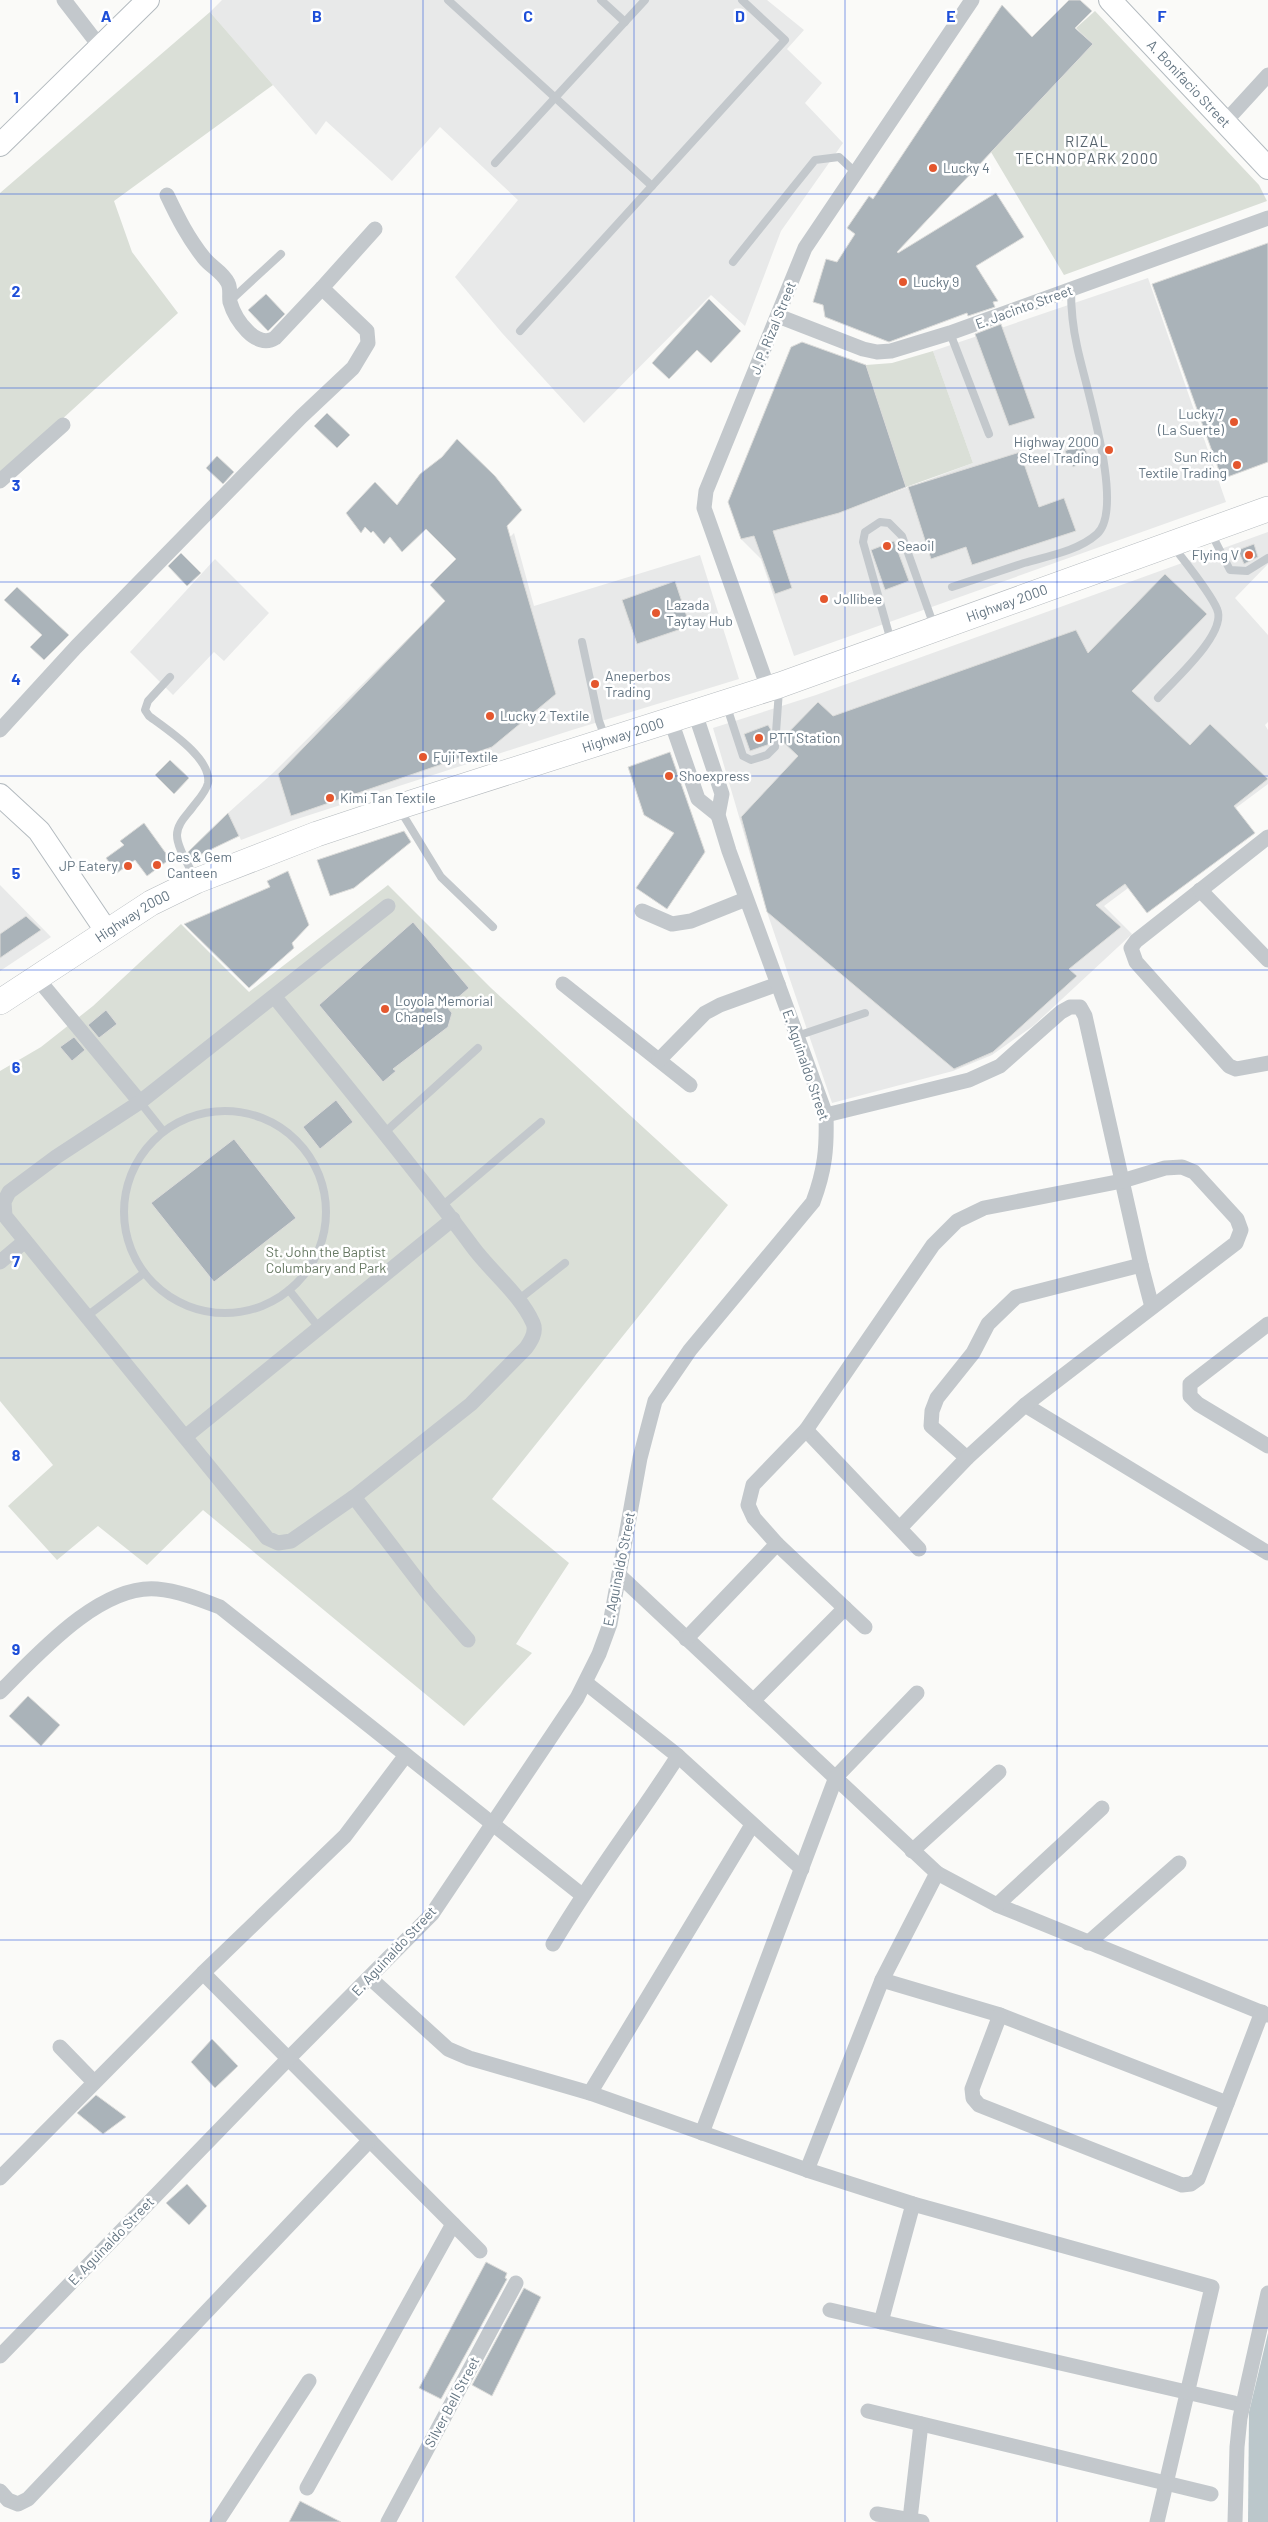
<svg xmlns="http://www.w3.org/2000/svg" width="1268" height="2522" font-family="Barlow,sans-serif">
  <style>
    .built { fill: #e8e9e9 }
    .green { fill: #dadfd7 }
    .water { fill: #bbc7cb }
    .building { fill: #aab3b9; stroke: #dcdcda }
    .lines { fill: none; stroke-linecap: round; stroke-linejoin: round }
    .secondary-casing { stroke: #b3babf; stroke-width: 24 }
    .primary-casing { stroke: #b5babe; stroke-width: 26 }
    .lane { stroke: #c3c8cc; stroke-width: 8 }
    .street { stroke: #c3c8cc; stroke-width: 15 }
    .secondary { stroke: #fff; stroke-width: 22 }
    .primary { stroke: #fff; stroke-width: 25 }
    .grid { fill: none; stroke: #1d4ed8; stroke-width: 1; stroke-opacity: 0.55 }
    .poi-dot { fill: #e4572e; stroke: #fff; stroke-width: 2 }
    .labels { text-anchor: middle; stroke-width: 5; stroke-linejoin: round; paint-order: stroke }
    .street-label { font-size: 14px; fill: #657683; stroke: #fff }
    .poi-label { font-size: 14px; fill: #657683; stroke: #fff; text-anchor: start }
    .park-label { font-size: 14px; fill: #687a64; stroke: #fff }
    .neighbourhood-label { font-size: 15px; letter-spacing: 1px; fill: #57646e; stroke: #fff }
    .grid-label { font-size: 16px; text-anchor: middle; font-weight: bold; fill: #1d4ed8; stroke: #fff; stroke-width: 5; stroke-linejoin: round; paint-order: stroke }
  </style>
  <rect width="100%" height="100%" fill="#fafaf8"/>
  <!-- built -->
  <g class="built">
    <polygon points="222,0 767,0 804,30 787,49 822,83 805,103 843,143 781,231 745,326 711,295 584,423 502,333 455,277 518,200 440,127 392,181 326,121 316,135 210,12"/>
    <polygon points="1148,278 1226,502 794,656 761,559 741,539 728,502 739,474 839,513 973,463 933,351"/>
    <polygon points="1268,532 1268,564 1235,598 1268,635 1268,722 1265,725 1268,730 1268,784 1104,906 1132,934 1033,1026 992,1055 953,1071 832,1103 767,912 713,728 816,695"/>
    <polygon points="514,533 534,606 700,555 739,679 572,730 291,821 241,840 228,813 273,773"/>
    <polygon points="215,559 269,613 224,661 214,652 173,695 130,652"/>
    <polygon points="0,885 51,937 0,971"/>
  </g>
  <!-- green -->
  <g class="green">
    <polygon points="1095,11 1259,185 1267,201 1064,275 991,152 1093,44 1076,28"/>
    <polygon points="210,12 273,85 114,201 132,252 178,313 0,476 0,193"/>
    <polygon points="933,351 973,463 906,487 866,365 892,363"/>
    <polygon points="388,885 491,988 728,1205 492,1499 569,1563 516,1644 532,1653 464,1726 203,1510 147,1565 98,1526 57,1560 8,1506 53,1465 0,1401 0,1071 41,1047 93,1006 181,924 249,992"/>
  </g>
  <!-- water -->
  <polygon class="water" points="1268,2333 1268,2522 1248,2522 1249,2412"/>
  <!-- building -->
  <g class="building">
    <polygon points="1069,0 1080,0 1092,11 1075,28 1093,44 897,252 898,253 996,193 1024,237 976,266 998,301 993,302 995,307 968,316 967,313 889,342 825,317 823,305 813,302 826,259 837,262 855,234 847,228 869,196 873,199 1002,5 1032,37"/>
    <polygon points="1268,243 1268,462 1222,479 1152,284"/>
    <polygon points="266,294 285,314 268,331 248,310"/>
    <polygon points="709,299 741,331 711,363 697,350 669,379 652,363"/>
    <polygon points="1001,324 1035,418 1009,426 975,334"/>
    <polygon points="802,342 866,365 906,487 839,513 773,531 792,588 775,594 754,536 741,539 728,502 791,347"/>
    <polygon points="327,413 350,435 337,448 314,426"/>
    <polygon points="457,439 495,476 522,510 507,526 556,694 492,747 291,816 278,774 445,601 430,585 456,559 426,529 402,552 390,537 384,544 373,531 371,533 365,527 361,533 346,513 375,482 397,505 420,474 442,457"/>
    <polygon points="1082,443 1090,459 1073,467 1065,451"/>
    <polygon points="1020,452 1039,507 1064,498 1076,531 972,565 966,547 931,559 908,487"/>
    <polygon points="217,456 234,472 223,484 206,468"/>
    <polygon points="894,541 909,581 885,590 871,550"/>
    <polygon points="1254,544 1258,557 1244,564 1238,550"/>
    <polygon points="181,553 201,573 187,586 168,566"/>
    <polygon points="1165,574 1207,614 1132,691 1190,745 1210,724 1268,779 1234,806 1255,833 1147,913 1125,884 1096,905 1121,927 1069,969 1077,976 993,1052 954,1069 767,912 741,817 798,756 781,740 818,702 833,716 1076,630 1088,653"/>
    <polygon points="675,581 690,626 637,644 622,600"/>
    <polygon points="17,587 69,635 44,660 30,647 42,635 4,600"/>
    <polygon points="768,725 771,730 770,744 750,751 744,734"/>
    <polygon points="670,752 705,852 667,909 636,888 674,833 644,815 628,767"/>
    <polygon points="170,760 189,778 174,794 155,775"/>
    <polygon points="228,813 239,836 191,859 188,852"/>
    <polygon points="144,823 170,859 147,876 135,860 117,873 106,858 124,845 120,841"/>
    <polygon points="404,831 411,842 354,888 330,896 317,860"/>
    <polygon points="288,871 309,925 292,943 294,948 249,988 184,924 270,887 267,881"/>
    <polygon points="26,916 41,930 0,958 0,934"/>
    <polygon points="413,922 469,988 447,1007 452,1013 448,1027 393,1069 396,1071 383,1082 319,1005"/>
    <polygon points="106,1010 117,1024 99,1038 88,1025"/>
    <polygon points="74,1037 85,1050 72,1061 60,1047"/>
    <polygon points="336,1100 353,1122 320,1149 303,1127"/>
    <polygon points="234,1139 296,1218 214,1282 151,1203"/>
    <polygon points="28,1696 60,1725 41,1746 9,1716"/>
    <polygon points="212,2039 238,2066 215,2088 191,2062"/>
    <polygon points="96,2095 126,2117 103,2134 77,2113"/>
    <polygon points="187,2184 207,2206 189,2225 166,2203"/>
    <polygon points="486,2262 507,2273 505,2278 507,2279 441,2399 419,2388"/>
    <polygon points="524,2288 541,2297 492,2396 472,2385"/>
    <polygon points="300,2501 341,2522 289,2522"/>
  </g>
  <g class="lines">
    <defs>
      <g id="secondary">
        <path id="s1" d="M1110 0 1268 168"/>
        <polyline points="0,145 148,0"/>
        <polyline points="0,795 39,831 107,932"/>
      </g>
      <g id="primary">
        <path id="s2" d="M0 1002 151 903 196 881 317 834 398 807 780 685 1268 509"/>
      </g>
    </defs>
    <!-- secondary casing -->
    <use href="#secondary" class="secondary-casing"/>
    <!-- primary casing -->
    <use href="#primary" class="primary-casing"/>
    <!-- lane -->
    <g class="lane">
      <polyline points="448,0 652,186"/>
      <polyline points="601,0 625,22"/>
      <polyline points="495,163 645,0"/>
      <polyline points="733,262 815,160 839,157 855,172"/>
      <polyline points="230,301 281,254"/>
      <polyline points="520,331 785,40 742,0"/>
      <polyline points="950,333 989,434"/>
      <polyline points="1211,533 1230,570 1247,571 1268,558"/>
      <path d="M952 587C976 579 1000 571 1024 563 1048 556 1078 551 1097 534 1126 508 1084 382 1077 346 1073 328 1071 309 1071 290"/>
      <polyline points="891,641 863,542 865,532 880,522 889,523 902,536 934,626"/>
      <polyline points="582,642 599,721 605,737"/>
      <path d="M170 677 148 701 145 710 149 716C166 729 212 758 208 783 206 792 198 800 192 808 186 816 177 824 177 835 177 848 189 865 194 877"/>
      <path d="M1158 698C1173 681 1228 633 1217 609 1210 592 1185 562 1173 546"/>
      <polyline points="726,704 743,756 751,760 767,755 775,747 779,690"/>
      <polyline points="400,810 441,877 493,927"/>
      <polyline points="797,1036 865,1013"/>
      <polyline points="140,1102 163,1131"/>
      <circle cx="225" cy="1212" r="101"/>
      <polyline points="383,1134 478,1048"/>
      <polyline points="443,1205 541,1122"/>
      <polyline points="289,1290 320,1329"/>
      <polyline points="518,1300 565,1263"/>
      <polyline points="87,1316 144,1273"/>
    </g>
    <!-- street -->
    <g class="street">
      <polyline points="64,0 101,48"/>
      <polyline points="1224,123 1268,75"/>
      <path d="M167 195C178 218 188 238 204 258 211 267 223 272 228 283 231 289 229 296 230 302 235 319 256 350 275 338L322 288"/>
      <polyline points="778,316 863,349 877,352 891,351 950,333 1268,218"/>
      <polyline points="0,481 63,425"/>
      <polyline points="768,688 704,508 706,491 805,248 972,0"/>
      <polyline points="671,721 698,799 718,815"/>
      <polyline points="0,730 76,647 301,417 353,368 368,343 367,331 322,288 375,229"/>
      <polyline points="1268,837 1136,941 1131,948 1136,962 1229,1066 1236,1069 1268,1063"/>
      <polyline points="1200,890 1268,960"/>
      <polyline points="642,911 672,924 691,921 746,899"/>
      <polyline points="37,978 140,1102"/>
      <polyline points="563,984 690,1085"/>
      <path d="M274 996C340 1079 409 1161 472 1246 491 1272 520 1294 533 1323 537 1332 531 1341 526 1348L471 1404 354 1497 291 1541 278 1543 267 1538 5 1216 4 1202 9 1192 56 1157 140 1102 388 906"/>
      <polyline points="659,1060 705,1013 720,1005 778,984"/>
      <polyline points="826,1115 969,1080 1000,1066 1061,1012 1070,1007 1080,1007 1085,1016 1141,1265 1152,1307"/>
      <polyline points="0,1262 25,1241"/>
      <polyline points="1268,1324 1190,1384 1190,1396 1198,1404 1268,1446"/>
      <polyline points="1025,1405 1268,1553"/>
      <polyline points="806,1430 919,1549"/>
      <polyline points="185,1437 453,1219"/>
      <polyline points="967,1458 931,1426 932,1411 937,1398 973,1353 988,1324 1016,1297 1141,1265"/>
      <polyline points="354,1497 429,1595 468,1640"/>
      <polyline points="619,1575 937,1873 997,1905 1268,2015"/>
      <polyline points="865,1627 777,1544 754,1518 748,1505 753,1485 806,1430 933,1245 957,1221 984,1208 1122,1181 1165,1168 1182,1167 1194,1172 1237,1219 1241,1230 1236,1243 1025,1405 967,1458 900,1528"/>
      <polyline points="686,1639 777,1544"/>
      <polyline points="586,1683 678,1756 802,1869"/>
      <path d="M0 1692C37 1655 100 1584 157 1589 179 1591 199 1599 220 1607L582 1895"/>
      <polyline points="753,1701 845,1608"/>
      <polyline points="912,1851 999,1772"/>
      <polyline points="997,1905 1102,1808"/>
      <polyline points="1088,1943 1179,1863"/>
      <path d="M553 1944C591 1879 637 1820 678 1756"/>
      <polyline points="203,1973 480,2251"/>
      <polyline points="370,1978 448,2049 469,2058 590,2093 807,2170 913,2204 1212,2287 1157,2522"/>
      <polyline points="882,1980 1000,2015 1227,2103"/>
      <polyline points="1000,2015 972,2089 973,2098 979,2105 1182,2185 1191,2184 1198,2179 1262,2012"/>
      <polyline points="60,2047 94,2082"/>
      <polyline points="590,2093 752,1825"/>
      <polyline points="702,2133 836,1777 917,1693"/>
      <polyline points="807,2170 882,1980 937,1873"/>
      <polyline points="0,2178 203,1973 345,1836 406,1755"/>
      <polyline points="830,2310 1234,2403"/>
      <polyline points="881,2322 913,2204"/>
      <path d="M0 2356 289 2058 432 1914 577 1698 599 1654 610 1624 640 1458 655 1401 690 1350 813 1202C825 1170 827 1148 826 1115L729 851 718 815 722 794 695 713"/>
      <polyline points="868,2411 1211,2494"/>
      <polyline points="307,2488 453,2224"/>
      <polyline points="0,2491 8,2500 18,2504 28,2499 370,2140"/>
      <polyline points="877,2514 922,2522"/>
      <polyline points="910,2519 921,2424"/>
      <polyline points="217,2522 309,2381"/>
      <polyline points="388,2522 516,2283"/>
      <polyline points="1235,2522 1237,2447 1240,2418 1268,2293"/>
    </g>
    <!-- secondary -->
    <use href="#secondary" class="secondary"/>
    <!-- primary -->
    <use href="#primary" class="primary"/>
  </g>
  <!-- grid -->
  <path class="grid" d="M211 0V2522M423 0V2522M634 0V2522M845 0V2522M1057 0V2522M0 194H1268M0 388H1268M0 582H1268M0 776H1268M0 970H1268M0 1164H1268M0 1358H1268M0 1552H1268M0 1746H1268M0 1940H1268M0 2134H1268M0 2328H1268"/>
  <!-- markers -->
  <g class="poi-dot">
    <circle cx="933" cy="168" r="5"/>
    <circle cx="903" cy="282" r="5"/>
    <circle cx="1234" cy="422" r="5"/>
    <circle cx="1109" cy="450" r="5"/>
    <circle cx="1237" cy="465" r="5"/>
    <circle cx="887" cy="546" r="5"/>
    <circle cx="1249" cy="555" r="5"/>
    <circle cx="824" cy="599" r="5"/>
    <circle cx="656" cy="613" r="5"/>
    <circle cx="595" cy="684" r="5"/>
    <circle cx="490" cy="716" r="5"/>
    <circle cx="759" cy="738" r="5"/>
    <circle cx="423" cy="757" r="5"/>
    <circle cx="669" cy="776" r="5"/>
    <circle cx="330" cy="798" r="5"/>
    <circle cx="157" cy="865" r="5"/>
    <circle cx="128" cy="866" r="5"/>
    <circle cx="385" cy="1009" r="5"/>
  </g>
  <g class="labels">
    <!-- street labels -->
    <g class="street-label">
      <text dy="5" stroke="none"><textPath href="#s1" startOffset="115">A. Bonifacio Street</textPath></text>
      <text transform="translate(1024 307) rotate(-20)" y="5">E. Jacinto Street</text>
      <text transform="translate(773 328) rotate(-68)" y="5">J. P. Rizal Street</text>
      <text dy="5" stroke="none"><textPath href="#s2" startOffset="1088">Highway 2000</textPath></text>
      <text dy="5" stroke="none"><textPath href="#s2" startOffset="682">Highway 2000</textPath></text>
      <text dy="5" stroke="none"><textPath href="#s2" startOffset="158">Highway 2000</textPath></text>
      <text transform="translate(806 1065) rotate(71)" y="5">E. Aguinaldo Street</text>
      <text transform="translate(619 1569) rotate(-79)" y="5">E. Aguinaldo Street</text>
      <text transform="translate(394 1951) rotate(-47)" y="5">E. Aguinaldo Street</text>
      <text transform="translate(111 2241) rotate(-46)" y="5">E. Aguinaldo Street</text>
      <text transform="translate(452 2402) rotate(-62)" y="5">Silver Bell Street</text>
    </g>
    <!-- poi labels -->
    <g class="poi-label">
      <text x="943" y="173">Lucky 4</text>
      <text x="913" y="287">Lucky 9</text>
      <text x="1224" y="419" text-anchor="end">Lucky 7<tspan x="1224" dy="16">(La Suerte)</tspan></text>
      <text x="1099" y="447" text-anchor="end">Highway 2000<tspan x="1099" dy="16">Steel Trading</tspan></text>
      <text x="1227" y="462" text-anchor="end">Sun Rich<tspan x="1227" dy="16">Textile Trading</tspan></text>
      <text x="897" y="551">Seaoil</text>
      <text x="1239" y="560" text-anchor="end">Flying V</text>
      <text x="834" y="604">Jollibee</text>
      <text x="666" y="610">Lazada<tspan x="666" dy="16">Taytay Hub</tspan></text>
      <text x="605" y="681">Aneperbos<tspan x="605" dy="16">Trading</tspan></text>
      <text x="500" y="721">Lucky 2 Textile</text>
      <text x="769" y="743">PTT Station</text>
      <text x="433" y="762">Fuji Textile</text>
      <text x="679" y="781">Shoexpress</text>
      <text x="340" y="803">Kimi Tan Textile</text>
      <text x="167" y="862">Ces &amp; Gem<tspan x="167" dy="16">Canteen</tspan></text>
      <text x="118" y="871" text-anchor="end">JP Eatery</text>
      <text x="395" y="1006">Loyola Memorial<tspan x="395" dy="16">Chapels</tspan></text>
    </g>
    <!-- park labels -->
    <g class="park-label">
      <text x="326" y="1257">St. John the Baptist<tspan x="326" dy="16">Columbary and Park</tspan></text>
    </g>
    <!-- neighbourhood labels -->
    <g class="neighbourhood-label">
      <text x="1087" y="147">RIZAL<tspan x="1087" dy="17">TECHNOPARK 2000</tspan></text>
    </g>
  </g>
  <g class="grid-label">
    <text x="106" y="22">A</text>
    <text x="317" y="22">B</text>
    <text x="528" y="22">C</text>
    <text x="740" y="22">D</text>
    <text x="951" y="22">E</text>
    <text x="1162" y="22">F</text>
    <text x="16" y="103">1</text>
    <text x="16" y="297">2</text>
    <text x="16" y="491">3</text>
    <text x="16" y="685">4</text>
    <text x="16" y="879">5</text>
    <text x="16" y="1073">6</text>
    <text x="16" y="1267">7</text>
    <text x="16" y="1461">8</text>
    <text x="16" y="1655">9</text>
  </g>
</svg>
